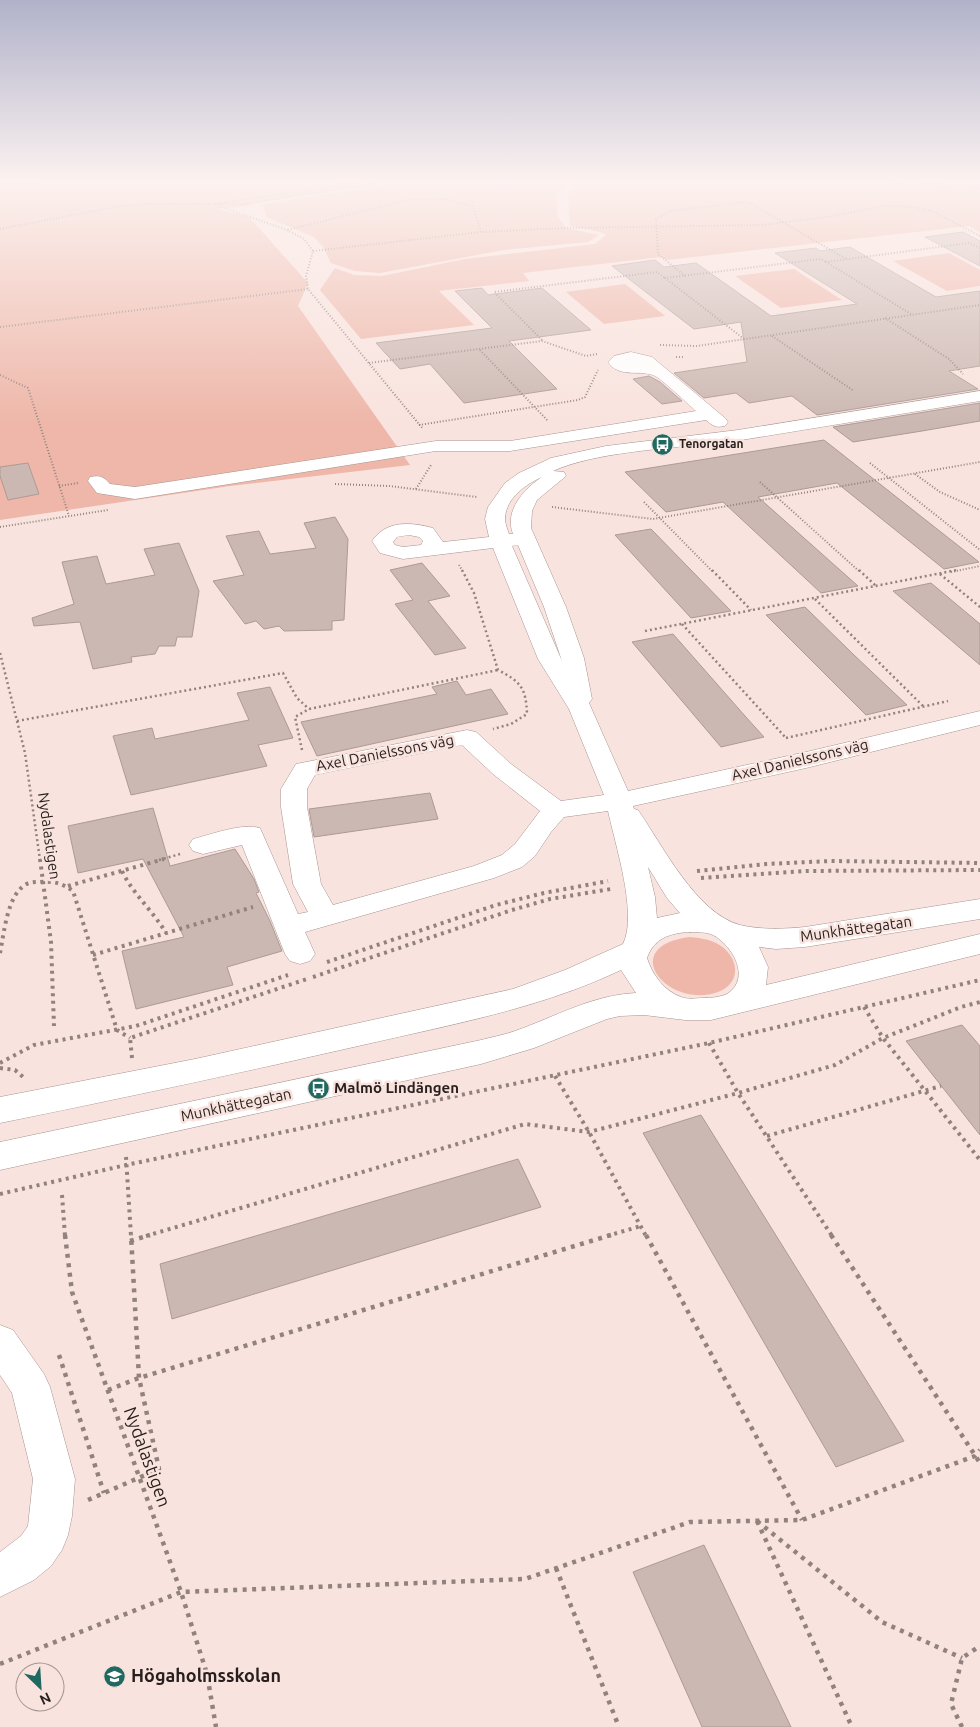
<svg xmlns="http://www.w3.org/2000/svg" width="980" height="1727" font-family="Ubuntu,sans-serif">
  <style>
    .green { fill: #eeb7a9 }
    .building { fill: #ccb8b2; stroke: #ae9a95 }
    .lines { fill: none; stroke-linecap: round; stroke-linejoin: round }
    .minor-casing { stroke: #a8948f; stroke-width: 1 }
    .path-far3 { stroke: #91827f; stroke-width: 2; stroke-dasharray: 1 2; stroke-linecap: butt }
    .path-far2 { stroke: #91827f; stroke-width: 2.5; stroke-dasharray: 2 3; stroke-linecap: butt }
    .path-far1 { stroke: #91827f; stroke-width: 4; stroke-dasharray: 3 4.5; stroke-linecap: butt }
    .path { stroke: #91827f; stroke-width: 4.5; stroke-dasharray: 4 5.5; stroke-linecap: butt }
    .minor { fill: #fff; fill-rule: evenodd }
    .labels { text-anchor: middle; stroke-width: 5; stroke-linejoin: round; paint-order: stroke }
    .far-poi-label { font-size: 12px; font-weight: bold; fill: #261f1d; stroke: #f9e3de; text-anchor: start }
    .street-label { font-size: 15px; fill: #261f1d; stroke: #f9e3de }
    .poi-label { font-size: 15px; font-weight: bold; fill: #261f1d; stroke: #f9e3de; text-anchor: start }
    .near-street-label { font-size: 18px; fill: #261f1d; stroke: #f9e3de }
    .near-poi-label { font-size: 18px; font-weight: bold; fill: #261f1d; stroke: #f9e3de; text-anchor: start }
  </style>
  <rect width="100%" height="100%" fill="#f9e3de"/>
  <!-- green -->
  <g class="green">
    <polygon points="0,181 980,181 980,232 969,226 667,260 661,257 523,273 529,281 439,291 474,325 361,339 320,290 335,268 354,275 382,276 465,259 595,244 606,235 600,232 570,226 568,194 578,187 568,185 556,194 558,217 566,228 599,235 588,242 504,250 380,273 355,271 331,263 323,247 314,237 266,217 263,204 394,184 565,185 545,183 388,183 261,202 248,206 217,209 249,217 308,283 298,306 410,465 230,486 0,520"/>
    <polygon points="949,253 980,270 980,286 947,291 893,261"/>
    <polygon points="794,269 842,300 781,308 735,276"/>
    <polygon points="625,284 665,316 604,324 566,292"/>
    <path d="M690 937C699 938 708 939 716 943 738 954 744 982 718 992 667 1010 616 946 690 937Z"/>
  </g>
  <!-- building -->
  <g class="building">
    <polygon points="963,232 980,241 980,266 925,237"/>
    <polygon points="850,247 936,297 980,291 980,366 949,371 978,389 817,415 792,396 749,403 736,393 704,398 674,373 747,362 741,322 694,329 612,266 655,260 664,267 696,263 771,316 857,304 775,253 816,248 820,251"/>
    <polygon points="482,288 488,295 542,288 591,330 509,341 557,389 464,403 430,364 400,369 376,343 492,328 455,291"/>
    <polygon points="649,376 660,382 682,401 662,404 633,379"/>
    <polygon points="980,403 980,421 922,431 853,442 833,427"/>
    <polygon points="824,440 979,562 944,569 837,483 758,497 858,586 821,593 723,502 666,512 625,472"/>
    <polygon points="28,463 39,494 8,500 0,476 0,467"/>
    <polygon points="335,517 348,539 344,620 332,621 332,630 284,631 279,626 264,629 256,621 245,624 213,581 244,575 226,536 259,531 270,554 316,548 304,523"/>
    <polygon points="651,529 689,568 731,611 691,618 615,535"/>
    <polygon points="179,543 199,591 192,637 177,637 175,646 159,646 155,654 131,657 132,662 93,669 80,622 34,626 32,618 74,604 62,562 97,556 106,584 155,575 144,549"/>
    <polygon points="422,563 450,596 428,601 466,648 435,655 395,604 413,600 390,570"/>
    <polygon points="931,583 980,624 980,665 893,591"/>
    <polygon points="805,607 854,655 907,705 866,715 766,615"/>
    <polygon points="673,634 745,716 764,737 721,747 632,642"/>
    <polygon points="457,681 466,695 491,689 508,714 317,756 301,722 437,694 432,687"/>
    <polygon points="270,687 293,738 258,745 267,766 131,795 113,736 152,728 155,739 249,720 237,693"/>
    <polygon points="430,793 438,819 314,837 309,809"/>
    <polygon points="153,808 170,866 235,849 254,879 259,892 256,893 270,921 282,951 227,967 233,985 136,1009 122,951 184,937 143,859 78,873 68,826"/>
    <polygon points="962,1025 980,1046 980,1135 906,1041"/>
    <polygon points="701,1115 904,1441 836,1467 643,1133"/>
    <polygon points="518,1159 541,1207 172,1319 160,1264"/>
    <polygon points="704,1545 791,1727 702,1727 633,1572"/>
  </g>
  <g class="lines">
    <defs>
      <g id="minor">
        <path d="M631 352 652 357 725 418 728 422 725 426C716 428 713 426 706 420L510 451H436L135 499 97 493 88 481 90 477C100 475 104 477 110 484L135 487 436 441H510L696 411C688 404 660 377 653 375 637 370 619 378 608 362L614 356Z"/>
        <path d="M980 391V401L717 444 713 443C666 449 595 452 553 471L564 472 566 476 537 500 532 511 531 528 566 607 584 658 592 699 589 703 628 791 806 752 980 711V725L806 768 633 806 634 809 638 810C663 846 696 913 740 925 761 930 784 929 805 927L980 899V919L805 947 776 949 759 947 768 967 766 985 980 934V954L711 1020H685L644 1015 620 1016 607 1019 534 1048 481 1064 0 1170V1142L481 1040C492 1037 504 1035 515 1031 555 1017 592 995 636 993L621 970C541 1008 454 1024 367 1044 245 1072 123 1098 0 1123V1097L195 1059 513 989 565 970 623 944C638 914 615 844 608 811L564 817 551 832 535 856 522 867 494 878 305 932 315 954 310 961 300 964 290 961 285 954 242 845 203 854 193 851 189 845 193 839C213 834 241 823 260 828L298 914 308 912 293 884 281 807V789L296 764 467 730 476 732 511 764 561 801 604 795 569 709 538 659 493 548 403 559 380 553 372 541C386 520 411 522 433 528L443 542 489 537 485 519 488 507 505 483 519 473 551 458 606 446 738 430ZM542 477C524 489 504 510 513 534H509C507 529 505 523 505 518 506 498 526 484 542 477ZM409 535 419 537 423 541 421 545 403 547 395 545 393 542 397 537ZM518 545 544 607 562 661 512 546ZM462 745 493 774 540 811 515 844 502 855 474 866 333 905 321 884 307 807V789L315 775ZM648 867 667 898 680 913 657 918 655 897ZM690 932C698 932 706 932 713 935 732 945 752 978 727 994 721 997 711 998 704 998 697 998 688 1000 681 997 664 991 652 974 647 958 654 938 670 933 690 932Z"/>
        <polygon points="0,1325 13,1330 44,1374 50,1387 75,1479 72,1516 68,1535 62,1550 51,1566 34,1580 0,1597 0,1552 21,1536 28,1526 33,1479 12,1393 0,1375"/>
      </g>
    </defs>
    <!-- minor casing -->
    <use href="#minor" class="minor-casing"/>
    <!-- path-far3 -->
    <g class="path-far3">
      <polyline points="579,181 657,181"/>
      <polyline points="885,181 980,195"/>
      <polyline points="918,181 980,190"/>
      <polyline points="0,185 49,181"/>
      <polyline points="215,204 362,182"/>
      <polyline points="219,206 287,230 304,239 313,251 306,276 308,289 423,429"/>
      <polyline points="0,229 115,207 146,204 243,204 390,181"/>
      <polyline points="288,230 407,200 445,199 473,206 481,232"/>
      <polyline points="313,251 481,232 566,228 761,225 827,217 885,206 914,207 932,211 980,236"/>
      <polyline points="685,276 658,254 656,219 671,211 744,202 750,203 846,259"/>
      <polyline points="911,314 826,262 969,243 980,248"/>
      <polyline points="885,318 949,359 963,374"/>
      <polyline points="0,327 308,289"/>
      <polyline points="772,336 854,391"/>
      <polyline points="744,339 665,278 821,259 826,262"/>
      <polyline points="542,340 494,292 657,272 665,278"/>
      <polyline points="660,345 697,346 980,305"/>
      <polyline points="480,350 548,421"/>
      <polyline points="676,357 684,357"/>
      <polyline points="369,363 542,341 586,356 597,354"/>
      <polyline points="0,375 28,388 69,516"/>
      <polyline points="419,425 578,400 585,397 598,370"/>
      <polyline points="870,463 980,550"/>
      <polyline points="915,474 940,492 980,510"/>
      <polyline points="760,482 860,572"/>
      <polyline points="335,484 389,486 477,497"/>
      <polyline points="59,486 78,483"/>
      <polyline points="416,489 431,465"/>
      <polyline points="644,502 713,572"/>
      <polyline points="552,507 653,519 980,462"/>
      <polyline points="0,527 108,510"/>
      <polyline points="459,565 463,572"/>
      <polyline points="951,572 980,566"/>
    </g>
    <!-- path-far2 -->
    <g class="path-far2">
      <path d="M462 570 474 593 498 670C521 682 526 688 527 714L511 724 493 729"/>
      <polyline points="712,570 751,610"/>
      <polyline points="859,570 876,586"/>
      <polyline points="940,574 980,607"/>
      <polyline points="815,599 924,707"/>
      <polyline points="682,624 786,738"/>
      <polyline points="645,631 957,570"/>
      <polyline points="0,653 25,753 40,860"/>
      <polyline points="17,721 283,673 297,698 309,709"/>
      <polyline points="786,738 948,701"/>
      <polyline points="302,750 295,717 309,709 498,670"/>
      <polyline points="159,860 180,854"/>
    </g>
    <!-- path-far1 -->
    <g class="path-far1">
      <polyline points="40,859 51,942 54,1026"/>
      <path d="M122 871C133 894 153 911 166 933"/>
      <polyline points="697,871 766,864 831,861 980,863"/>
      <polyline points="701,878 806,871 980,870"/>
      <polyline points="68,886 164,859"/>
      <path d="M0 953C4 934 7 896 25 885 29 882 35 882 40 882 53 881 62 883 73 891L117 1030 130 1038"/>
      <polyline points="93,955 253,907"/>
      <polyline points="327,962 496,905 544,893 608,881"/>
      <polyline points="313,977 512,910 550,899 611,889"/>
      <polyline points="864,1007 883,1038 980,1160"/>
      <polyline points="709,1043 738,1093 832,1236"/>
      <polyline points="132,1058 130,1038 307,979"/>
      <polyline points="0,1063 34,1045 136,1026 288,975"/>
      <polyline points="0,1068 15,1070 23,1077"/>
      <polyline points="555,1076 589,1132 646,1236"/>
      <polyline points="767,1136 941,1086"/>
      <polyline points="126,1157 131,1236"/>
      <polyline points="0,1194 126,1165 709,1043 980,980"/>
      <polyline points="62,1195 65,1236"/>
      <polyline points="146,1236 525,1124 589,1132 738,1093 835,1065 883,1038 961,1007 980,1002"/>
      <polyline points="607,1236 641,1226"/>
    </g>
    <!-- path -->
    <g class="path">
      <polyline points="65,1235 72,1292 181,1592 207,1674 216,1727"/>
      <polyline points="646,1235 802,1520"/>
      <polyline points="831,1235 980,1463"/>
      <polyline points="130,1241 150,1235"/>
      <polyline points="59,1355 104,1493"/>
      <polyline points="108,1390 139,1378 611,1235"/>
      <polyline points="88,1500 159,1469 139,1378 131,1235"/>
      <polyline points="757,1521 882,1622 962,1658"/>
      <polyline points="757,1521 852,1727"/>
      <polyline points="556,1568 619,1727"/>
      <polyline points="0,1664 181,1592 525,1579 690,1522 802,1520 975,1456 980,1450"/>
      <polyline points="962,1727 951,1704 962,1658 980,1646"/>
    </g>
    <!-- minor -->
    <use href="#minor" class="minor"/>
  </g>
  <!-- sky -->
  <linearGradient id="sky" x2="0" y2="1"><stop stop-color="#b1b2ca"/><stop offset="0.43" stop-color="#fcf2f0"/><stop offset="1" stop-color="#fcf2f0" stop-opacity="0"/></linearGradient>
  <rect width="980" height="423" fill="url(#sky)"/>
  <!-- icons -->
  <defs>
    <symbol id="bus-disc" viewBox="-11 -11 22 22"><circle r="9.5" fill="#206960" stroke="#f9e3de"/><path d="M-5-6H5V4H4V6H2V4H-2V6H-4V4H-5ZM-3.5-4V0h7V-4ZM-3.5 1.2v1.5H-2V1.2ZM2 1.2v1.5H3.5V1.2Z" fill="#fff"/></symbol>
    <symbol id="school-disc" viewBox="-11 -11 22 22"><circle r="9.5" fill="#206960" stroke="#f9e3de"/><path d="M0-5L7-2L0 1L-7-2ZM-4 1L0 2.5L4 1V4Q0 6-4 4Z" fill="#fff"/></symbol>
  </defs>
  <g fill-rule="evenodd">
    <use href="#bus-disc" x="650" y="432" width="25" height="25"/>
    <use href="#bus-disc" x="306" y="1076" width="25" height="25"/>
    <use href="#school-disc" x="102" y="1664" width="25" height="25"/>
  </g>
  <g class="labels">
    <!-- far-poi labels -->
    <g class="far-poi-label">
      <text x="679" y="448">Tenorgatan</text>
    </g>
    <!-- street labels -->
    <g class="street-label">
      <text transform="translate(385 753) rotate(-11)" y="5">Axel Danielssons väg</text>
      <text transform="translate(800 760) rotate(-13)" y="5">Axel Danielssons väg</text>
      <text transform="translate(49 836) rotate(82)" y="5">Nydalastigen</text>
      <text transform="translate(856 929) rotate(-8)" y="5">Munkhättegatan</text>
      <text transform="translate(236 1105) rotate(-12)" y="5">Munkhättegatan</text>
    </g>
    <!-- poi labels -->
    <g class="poi-label">
      <text x="334" y="1093">Malmö Lindängen</text>
    </g>
    <!-- near-street labels -->
    <g class="near-street-label">
      <text transform="translate(147 1457) rotate(70)" y="6">Nydalastigen</text>
    </g>
    <!-- near-poi labels -->
    <g class="near-poi-label">
      <text x="131" y="1682">Högaholmsskolan</text>
    </g>
  </g>
  <!-- north arrow -->
  <g transform="translate(40 1687) rotate(155)"><circle r="24" fill="#f9e3de" stroke="#a59591"/>
  <path d="M0-4L9 19L0 12L-9 19Z" fill="#206960"/>
  <text y="-8" font-size="14" font-weight="bold" text-anchor="middle" fill="#261f1d">N</text>
  </g>
</svg>
